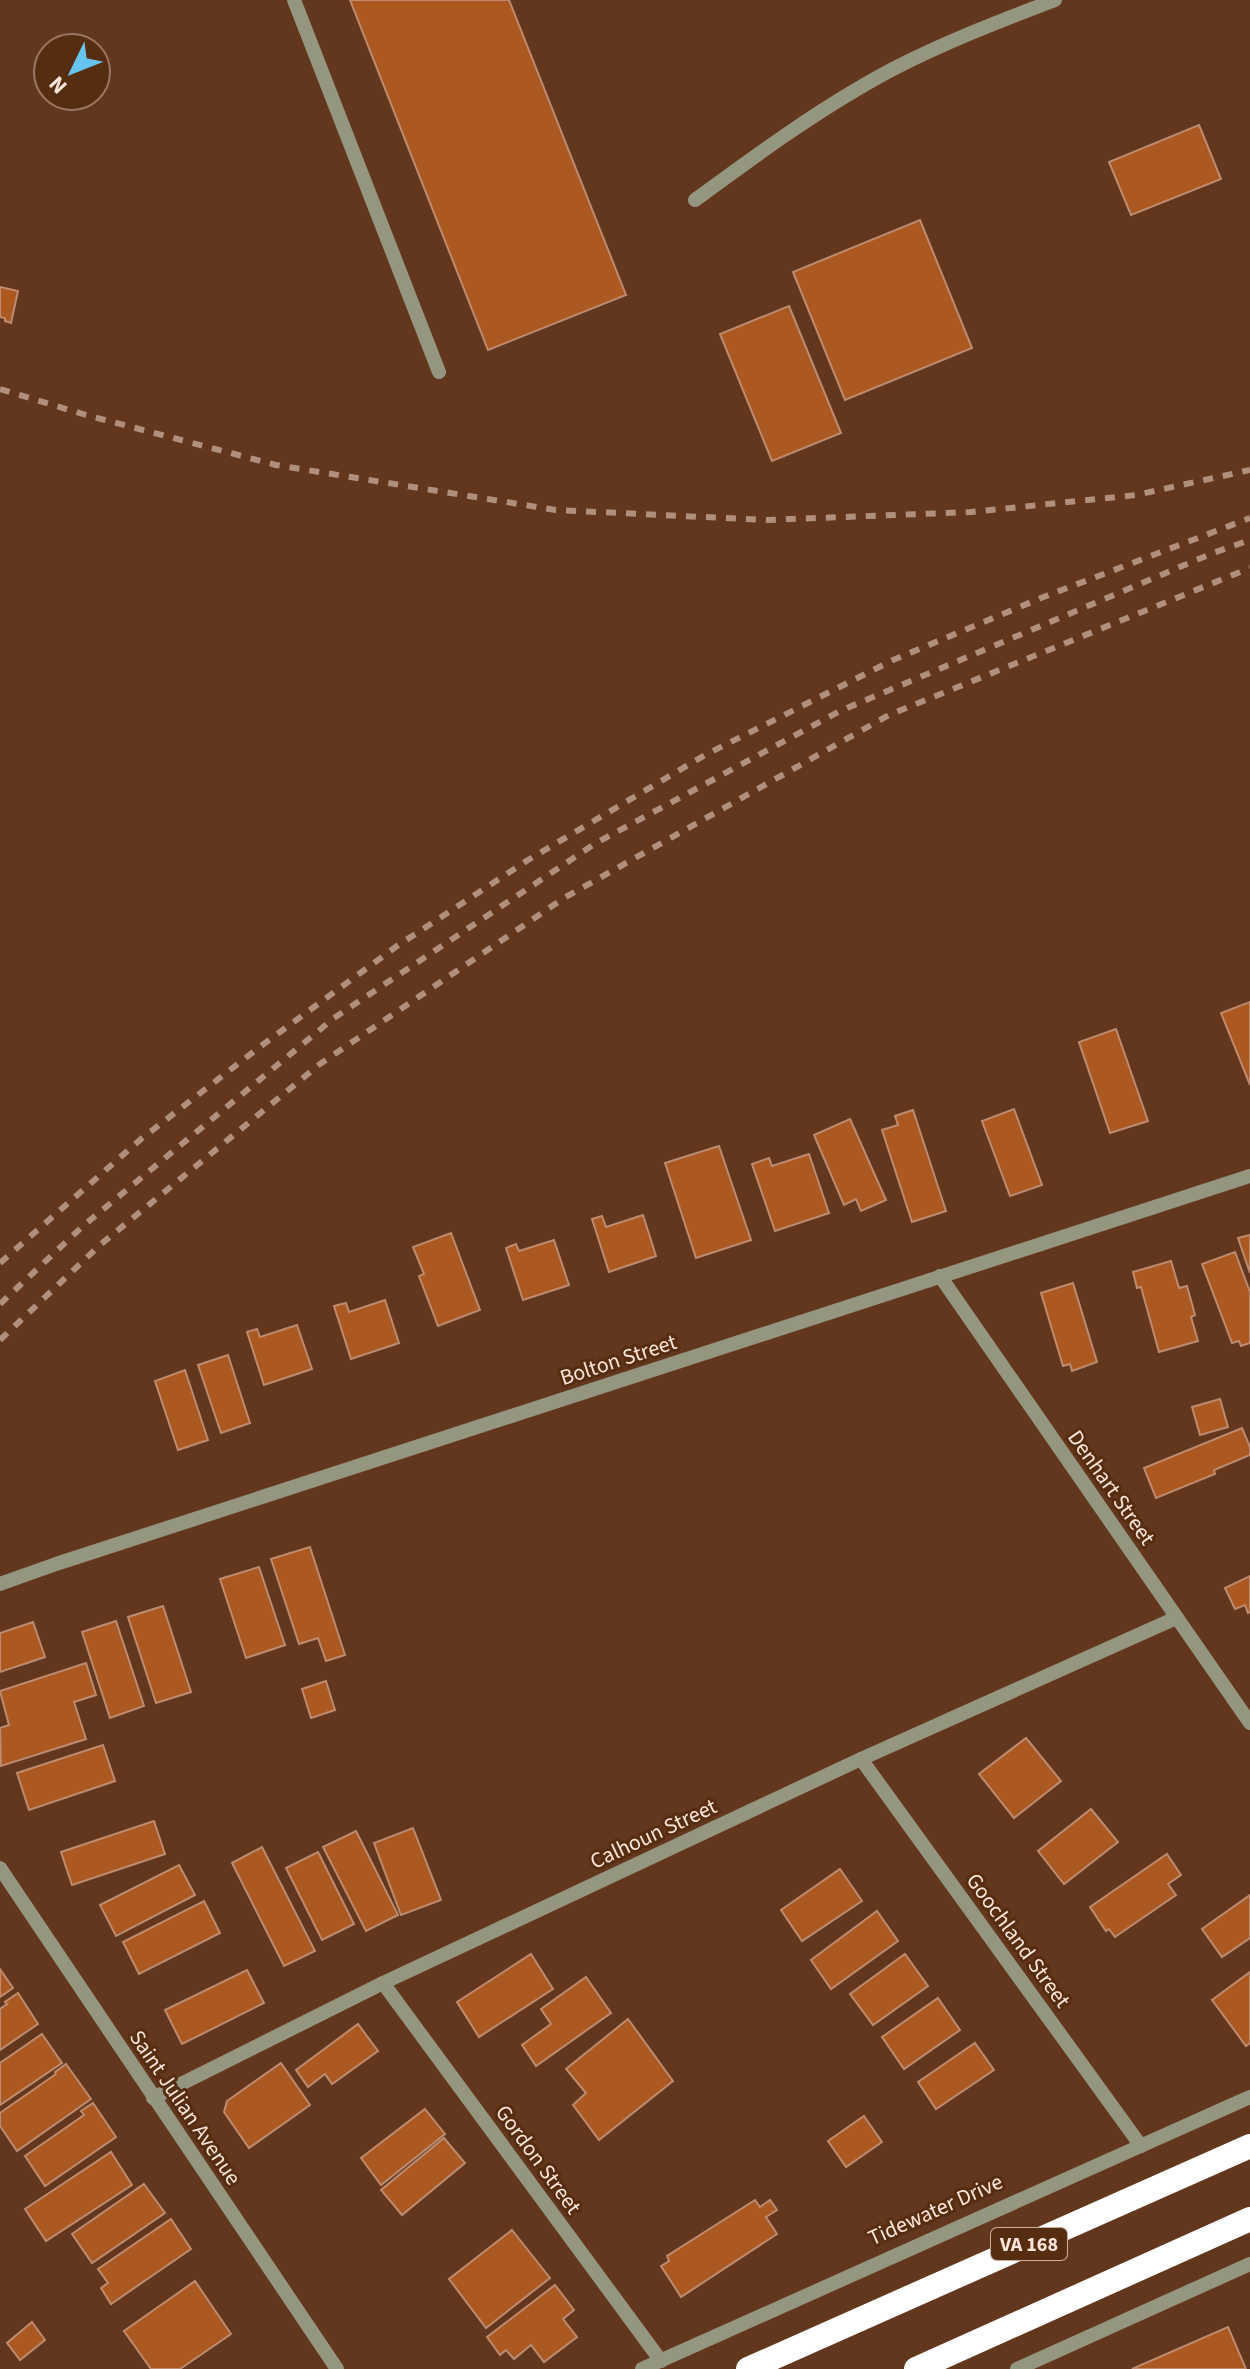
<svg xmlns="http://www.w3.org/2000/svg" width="1250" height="2369" font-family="'Source Sans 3',sans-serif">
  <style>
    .building { fill: #ab5821; stroke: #bd8b70; stroke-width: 2 }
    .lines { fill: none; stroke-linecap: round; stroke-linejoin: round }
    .minor { stroke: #95967f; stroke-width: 14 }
    .highway { stroke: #fff; stroke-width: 24 }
    .rail { stroke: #b18f7d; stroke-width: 6; stroke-dasharray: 10 10; stroke-linecap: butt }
    .labels { text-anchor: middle; stroke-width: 6; stroke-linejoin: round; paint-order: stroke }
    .shield { fill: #572d12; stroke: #caae9e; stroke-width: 2 }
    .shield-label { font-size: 20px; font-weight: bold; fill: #fce5da }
    .street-label { font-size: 22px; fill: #fce5da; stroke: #572d12 }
  </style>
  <rect width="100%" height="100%" fill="#63371d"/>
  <!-- building -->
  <g class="building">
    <polygon points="350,0 509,0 626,295 488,350"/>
    <polygon points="1199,125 1221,179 1131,215 1109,162"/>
    <polygon points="920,220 972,348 845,400 793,272"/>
    <polygon points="0,287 18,291 11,323 5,321 5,318 0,317"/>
    <polygon points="789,306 841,433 772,461 720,334"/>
    <polygon points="1250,1002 1250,1085 1221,1013"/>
    <polygon points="1116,1029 1148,1121 1110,1133 1079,1042"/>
    <polygon points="1014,1109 1042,1185 1010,1196 982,1121"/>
    <polygon points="913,1110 946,1211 912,1222 882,1130 898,1125 895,1116"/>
    <polygon points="850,1119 886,1200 861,1211 856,1199 844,1205 814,1135"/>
    <polygon points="719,1146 751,1240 696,1258 665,1163"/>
    <polygon points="809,1154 829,1213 775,1231 752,1164 769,1158 772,1166"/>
    <polygon points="643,1215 656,1256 609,1272 592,1219 602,1216 606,1227"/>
    <polygon points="451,1233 480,1310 438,1326 419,1276 424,1274 413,1247"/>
    <polygon points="1250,1235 1250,1273 1238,1238"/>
    <polygon points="554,1240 569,1285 523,1300 506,1248 516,1244 519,1251"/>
    <polygon points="1235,1252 1250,1292 1250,1343 1241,1346 1239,1341 1232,1343 1202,1264"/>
    <polygon points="1171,1261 1179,1288 1187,1286 1195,1315 1191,1317 1198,1341 1159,1352 1141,1287 1137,1288 1133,1272"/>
    <polygon points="1073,1283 1097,1362 1072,1371 1070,1364 1063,1366 1041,1293"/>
    <polygon points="385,1300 399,1343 351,1359 334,1306 346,1303 349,1312"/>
    <polygon points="297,1325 312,1369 264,1385 247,1332 257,1329 260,1337"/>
    <polygon points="228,1355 250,1423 221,1433 198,1365"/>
    <polygon points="185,1370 208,1440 178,1450 155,1381"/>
    <polygon points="1220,1399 1228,1427 1200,1435 1192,1407"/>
    <polygon points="1242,1428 1250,1447 1250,1455 1214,1470 1215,1474 1156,1498 1144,1468"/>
    <polygon points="310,1547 345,1655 326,1661 318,1638 299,1644 271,1559"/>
    <polygon points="259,1567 285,1645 246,1658 220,1579"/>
    <polygon points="1250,1576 1250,1612 1248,1613 1245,1605 1235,1609 1225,1588"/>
    <polygon points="163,1606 191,1692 156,1703 128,1617"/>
    <polygon points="116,1621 144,1706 110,1718 82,1632"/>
    <polygon points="33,1622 45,1657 0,1672 0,1633"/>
    <polygon points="86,1663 96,1695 74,1702 86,1739 1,1766 0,1728 9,1725 0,1691"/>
    <polygon points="326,1681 335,1710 311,1718 302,1689"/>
    <polygon points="1026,1738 1061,1781 1014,1818 979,1774"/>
    <polygon points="103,1745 115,1781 29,1810 17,1773"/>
    <polygon points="1091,1809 1118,1842 1064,1884 1038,1851"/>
    <polygon points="154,1821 165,1854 72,1885 61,1852"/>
    <polygon points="413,1828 441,1900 401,1915 374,1843"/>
    <polygon points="356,1831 398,1915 366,1931 323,1847"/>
    <polygon points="262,1847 315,1951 284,1966 232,1863"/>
    <polygon points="318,1852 354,1924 322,1940 286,1868"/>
    <polygon points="1167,1854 1181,1875 1168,1884 1176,1895 1115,1937 1109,1929 1106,1931 1090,1907"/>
    <polygon points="179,1865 195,1895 116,1936 100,1905"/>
    <polygon points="840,1869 862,1901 802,1941 781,1910"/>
    <polygon points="1250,1895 1250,1938 1222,1957 1202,1929"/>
    <polygon points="204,1901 220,1933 139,1974 123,1942"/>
    <polygon points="877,1911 898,1941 831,1989 811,1960"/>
    <polygon points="531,1954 553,1989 479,2037 457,2002"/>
    <polygon points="905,1954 928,1986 873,2025 850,1994"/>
    <polygon points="0,1969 13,1988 0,1997"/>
    <polygon points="247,1970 264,2003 182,2044 165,2010"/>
    <polygon points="1250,1972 1250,2043 1246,2046 1212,2000"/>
    <polygon points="586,1977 611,2013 536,2066 522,2045 551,2024 541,2009"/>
    <polygon points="18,1993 38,2024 0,2050 0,2009 7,2004 5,2002"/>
    <polygon points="938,1998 960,2030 904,2069 882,2037"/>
    <polygon points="628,2019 673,2081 599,2140 573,2105 586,2093 566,2069"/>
    <polygon points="358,2024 378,2051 332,2084 325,2074 308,2087 296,2070"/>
    <polygon points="42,2034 62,2063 0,2105 0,2063"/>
    <polygon points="975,2043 994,2070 936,2109 918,2082"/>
    <polygon points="281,2063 310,2105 249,2148 224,2112 227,2101"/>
    <polygon points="66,2064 91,2099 17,2151 0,2126 0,2113 56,2074 55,2072"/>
    <polygon points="93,2103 116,2137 45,2186 25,2156 84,2115 81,2111"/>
    <polygon points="425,2109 445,2134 381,2185 361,2158"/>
    <polygon points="864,2116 882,2142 846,2167 828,2141"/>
    <polygon points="444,2138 465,2163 402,2215 381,2190"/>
    <polygon points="111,2152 132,2185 46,2241 25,2209"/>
    <polygon points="144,2184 165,2213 92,2263 72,2234"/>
    <polygon points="755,2200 760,2207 770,2200 777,2210 766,2217 777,2234 681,2297 661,2266 669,2261 667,2256"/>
    <polygon points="171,2219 191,2249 111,2304 101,2288 108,2283 98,2269"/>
    <polygon points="512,2230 550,2278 486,2328 449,2279"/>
    <polygon points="195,2281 231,2334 180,2369 151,2369 124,2331"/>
    <polygon points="555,2285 574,2310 563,2319 577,2337 544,2362 531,2345 514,2359 506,2350 500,2355 487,2337"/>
    <polygon points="32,2322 45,2340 20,2360 7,2343"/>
    <polygon points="1228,2327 1246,2369 1132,2369"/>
  </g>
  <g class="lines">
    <!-- minor -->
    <g class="minor">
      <polyline points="294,0 439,372"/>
      <path d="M695 200C759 153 823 106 893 69 945 42 1000 21 1055 0"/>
      <polyline points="940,1276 1250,1723"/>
      <polyline points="0,1584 56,1564 1250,1176"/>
      <polyline points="861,1759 1141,2146"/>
      <polyline points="0,1868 337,2369"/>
      <polyline points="383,1983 661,2361"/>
      <polyline points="153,2098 383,1983 861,1759 1176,1618"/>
      <polyline points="642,2369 1250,2097"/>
      <polyline points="1017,2369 1250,2264"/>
    </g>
    <!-- highway -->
    <g class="highway">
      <polyline points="748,2369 1250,2146"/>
      <polyline points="916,2369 1250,2219"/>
    </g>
    <!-- rail -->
    <g class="rail">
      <polyline points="0,389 86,415 276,465 556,510 767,520 971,512 1136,495 1250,470"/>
      <polyline points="0,1263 141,1139 261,1046 397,946 528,860 705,755 893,660 1041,598 1250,518"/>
      <polyline points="0,1304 83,1226 334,1018 596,843 840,711 1213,553 1250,540"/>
      <polyline points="0,1340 100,1245 320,1064 564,898 889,715 1250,568"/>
    </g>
  </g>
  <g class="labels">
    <!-- shield labels -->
    <rect class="shield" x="991" y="2228" width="76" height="32" rx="6"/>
    <g class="shield-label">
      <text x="1029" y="2251">VA 168</text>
    </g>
    <!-- street labels -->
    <g class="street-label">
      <text transform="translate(618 1359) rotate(-18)" y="8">Bolton Street</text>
      <text transform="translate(1112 1487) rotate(55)" y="8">Denhart Street</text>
      <text transform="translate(653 1833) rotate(-25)" y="8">Calhoun Street</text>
      <text transform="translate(1019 1940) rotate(54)" y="8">Goochland Street</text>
      <text transform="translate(186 2107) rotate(56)" y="8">Saint Julian Avenue</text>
      <text transform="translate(539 2159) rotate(54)" y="8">Gordon Street</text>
      <text transform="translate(935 2209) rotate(-24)" y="8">Tidewater Drive</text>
    </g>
  </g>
  <!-- north arrow -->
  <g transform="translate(72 72) rotate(227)"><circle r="38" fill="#572d12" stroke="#997762" stroke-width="2"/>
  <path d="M0-6L14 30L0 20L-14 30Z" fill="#67c4ef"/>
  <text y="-12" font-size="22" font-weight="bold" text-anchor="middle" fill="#fce5da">N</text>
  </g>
</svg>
